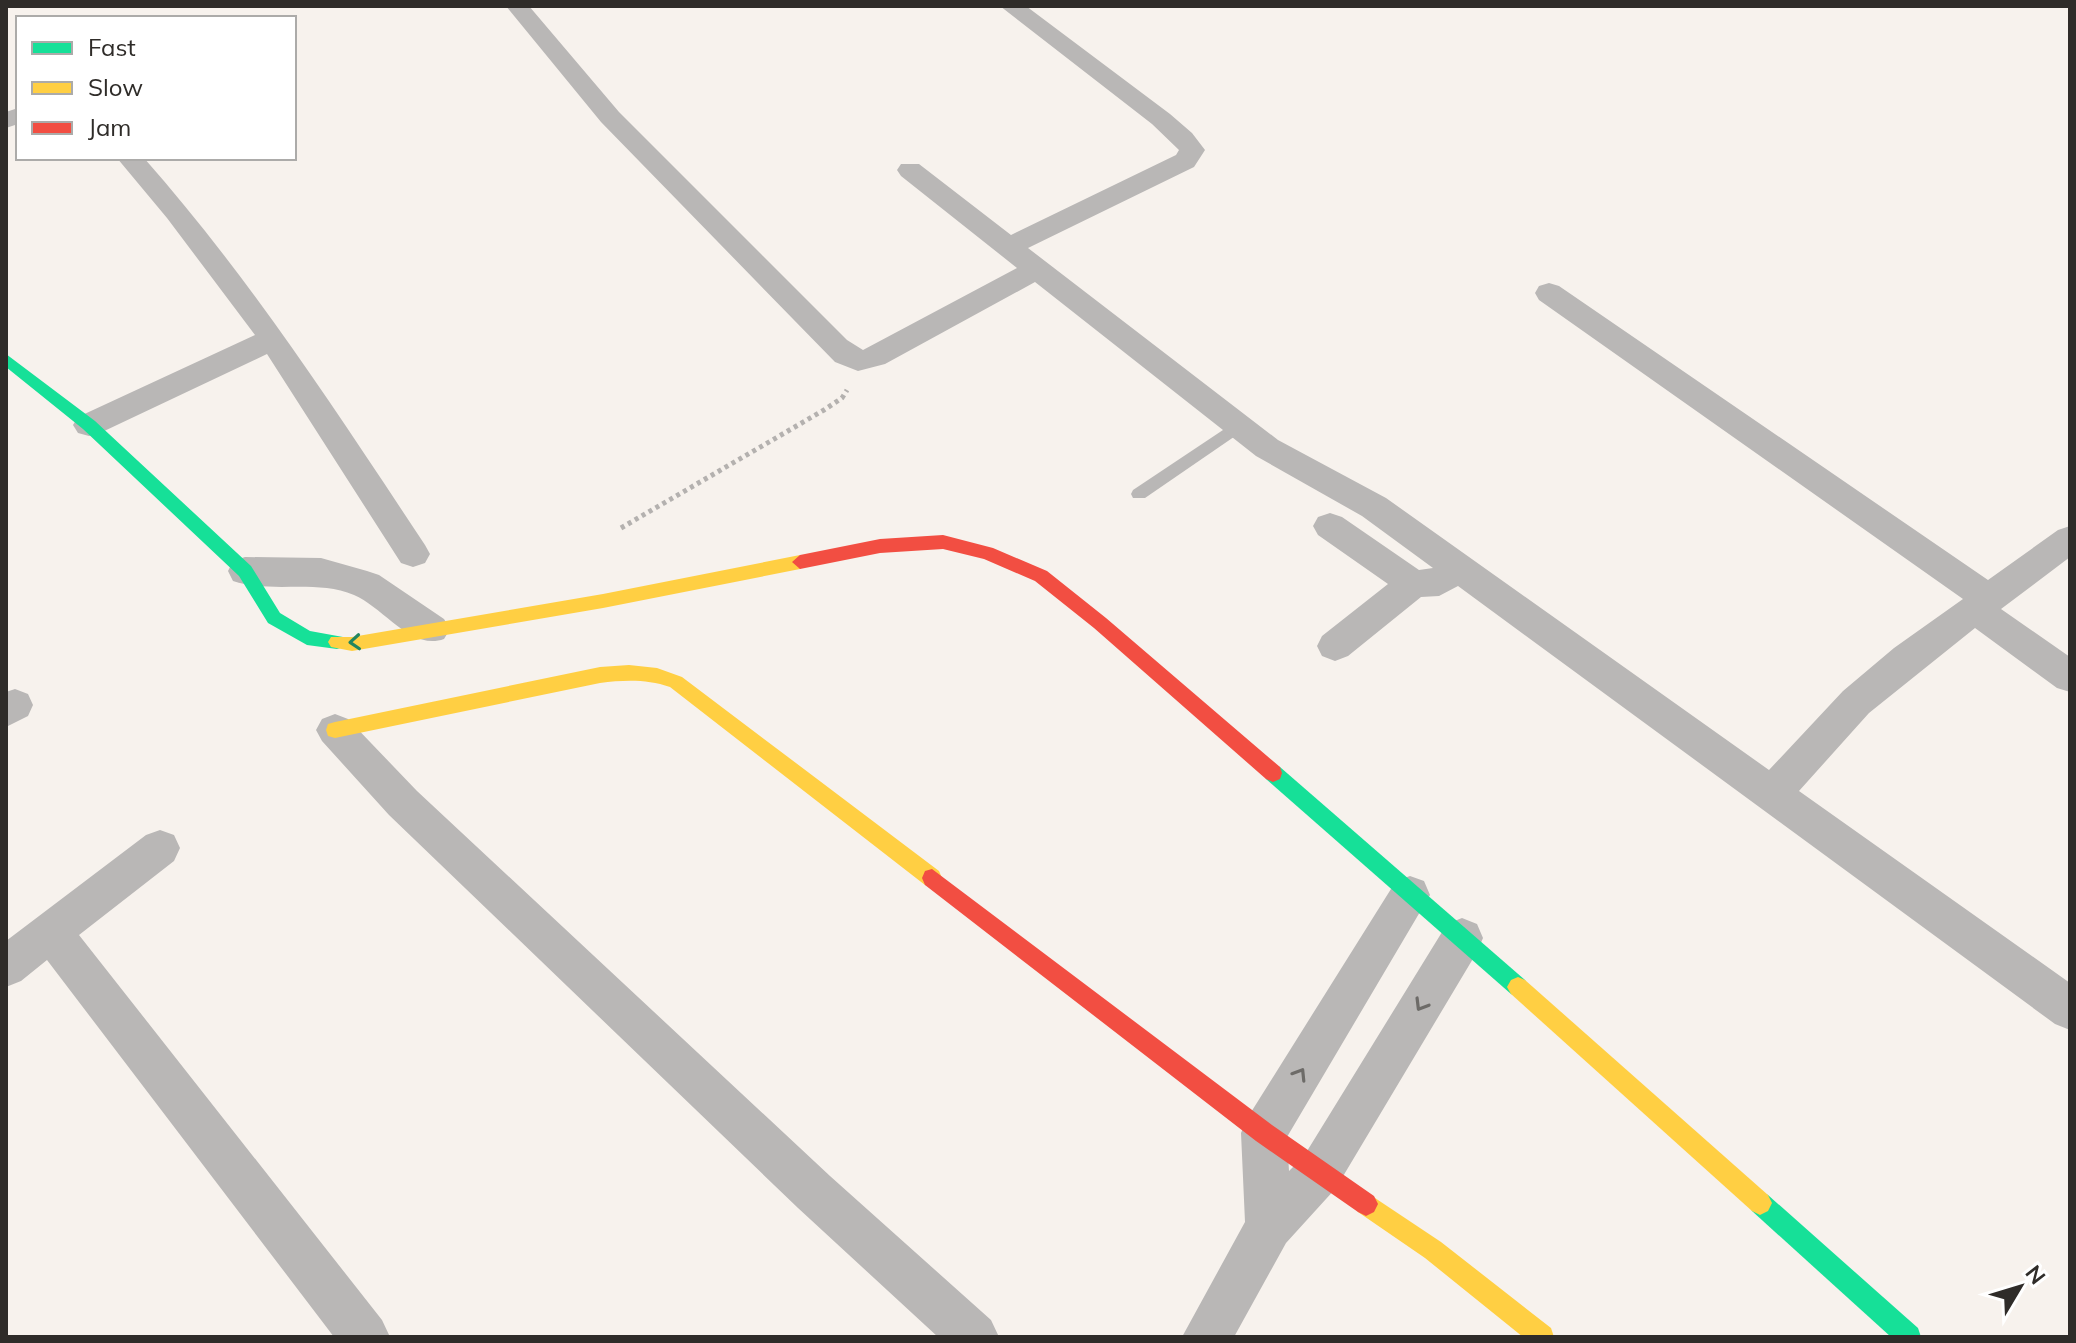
<svg xmlns="http://www.w3.org/2000/svg" width="2076" height="1343" font-family="Mulish,sans-serif">
  <style>
    .lines { fill: none; stroke-linecap: round; stroke-linejoin: round }
    .path { stroke: #b4b1af; stroke-width: 5; stroke-dasharray: 4 4; stroke-linecap: butt }
    .lane { fill: #b9b7b6; fill-rule: evenodd }
    .street { fill: #b9b7b6; fill-rule: evenodd }
    .fast { fill: #16e098; fill-rule: evenodd }
    .slow { fill: #ffcf43; fill-rule: evenodd }
    .jam { fill: #f24e42; fill-rule: evenodd }
    .oneway { stroke: #228660 }
    .oneway2 { stroke: #6d6b68 }
  </style>
  <rect width="100%" height="100%" fill="#f7f2ed"/>
  <g class="lines">
    <!-- path -->
    <polyline class="path" points="621,528 824,410 842,398 847,390"/>
    <!-- lane -->
    <polygon class="lane" points="1238,420 1244,422 1246,426 1244,430 1145,498 1133,498 1131,494 1133,490"/>
    <!-- street -->
    <g class="street">
      <polygon points="506,6 529,6 619,112 847,340 863,350 1017,268 901,176 897,170 901,164 919,164 1011,235 1176,155 1179,150 1152,124 1000,6 1026,6 1170,114 1192,133 1205,150 1194,167 1028,248 1278,440 1386,498 1769,770 1843,691 1894,648 1963,599 1539,300 1535,293 1539,286 1549,283 1559,286 1988,580 2058,530 2070,526 2070,557 2001,609 2070,657 2070,692 2057,688 1975,628 1869,713 1799,791 2070,983 2070,1030 2055,1024 1458,586 1439,596 1421,597 1348,656 1335,661 1322,656 1317,646 1322,636 1388,584 1318,535 1313,526 1318,517 1330,513 1342,517 1419,570 1433,568 1362,516 1256,456 1035,282 885,364 858,371 835,362 601,122"/>
      <polygon points="18,108 18,124 6,128 6,112"/>
      <path d="M117 158H144C250 278 336 411 425 545L430 554 425 563 413 567 401 563 267 354 100 433 89 436 78 433 73 425 78 417 255 335 167 218Z"/>
      <path d="M245 557 321 558 367 571 379 575 444 619 450 629 444 639C411 651 383 607 354 595 315 579 272 594 233 581L228 571 233 561Z"/>
      <polygon points="15,689 28,694 33,705 28,716 6,727 6,692"/>
      <polygon points="335,714 348,719 417,791 830,1176 991,1320 999,1337 938,1337 798,1208 389,815 322,741 316,730 322,719"/>
      <polygon points="160,830 174,835 180,848 174,861 79,935 382,1320 390,1337 334,1337 47,960 21,981 6,987 6,941 146,835"/>
      <polygon points="1410,876 1424,881 1430,895 1287,1137 1289,1171 1304,1156 1447,924 1462,918 1477,924 1483,938 1477,952 1336,1188 1286,1243 1234,1337 1182,1337 1245,1222 1241,1133 1248,1117 1396,881"/>
    </g>
    <!-- fast -->
    <g class="fast">
      <polygon points="6,354 95,421 251,566 280,613 310,631 343,637 346,642 343,647 337,649 307,645 268,623 239,576 83,429 6,367"/>
      <polygon points="1273,764 1280,767 1525,980 1529,987 1525,994 1518,997 1511,994 1266,779 1264,773 1266,767"/>
      <polygon points="1760,1191 1768,1195 1918,1328 1921,1337 1891,1337 1752,1211 1748,1203 1752,1195"/>
    </g>
    <!-- slow -->
    <g class="slow">
      <polygon points="800,555 808,562 800,569 603,608 352,651 331,647 328,642 331,637 352,637 603,594"/>
      <path d="M629 665 657 668 682 677 939 871 942 878 939 885 932 887 925 885 670 687C647 679 624 680 600 683L335 738 328 736 326 730 328 724 335 722 600 667Z"/>
      <polygon points="1518,977 1525,980 1768,1195 1772,1203 1768,1211 1760,1215 1752,1211 1511,994 1507,987 1511,980"/>
      <polygon points="1366,1192 1441,1242 1551,1328 1554,1337 1523,1337 1425,1258 1358,1212 1354,1204 1358,1196"/>
    </g>
    <!-- jam -->
    <g class="jam">
      <polygon points="943,535 993,548 1047,571 1106,618 1280,767 1282,773 1280,779 1273,782 1266,779 1094,628 1035,581 984,559 943,549 880,553 800,569 792,562 800,555 880,539"/>
      <polygon points="932,869 1272,1125 1374,1196 1378,1204 1374,1212 1366,1216 1358,1212 1256,1141 925,885 922,878 925,871"/>
    </g>
  </g>
  <!-- one-way arrows -->
  <defs><path id="oneway-chevron" d="M-2-3.5L2.5 0L-2 3.5" fill="none" stroke-width="1.6" stroke-linecap="round" stroke-linejoin="round" transform="scale(2)"/></defs>
  <use class="oneway" href="#oneway-chevron" transform="translate(355 642) rotate(176)"/>
  <g class="oneway2">
    <use href="#oneway-chevron" transform="translate(1421 1005) rotate(121)"/>
    <use href="#oneway-chevron" transform="translate(1300 1074) rotate(-58)"/>
  </g>
  <!-- border -->
  <rect width="2076" height="1343" fill="none" stroke="#2f2c29" stroke-width="16"/>
  <!-- legend -->
  <rect x="16" y="16" width="280" height="144" fill="#ffffff" stroke="#acaba9" stroke-width="2"/>
  <rect x="32" y="42" width="40" height="12" fill="#16e098" stroke="#acaba9" stroke-width="2"/>
  <text x="88" y="56" font-size="24" fill="#2f2c29">Fast</text>
  <rect x="32" y="82" width="40" height="12" fill="#ffcf43" stroke="#acaba9" stroke-width="2"/>
  <text x="88" y="96" font-size="24" fill="#2f2c29">Slow</text>
  <rect x="32" y="122" width="40" height="12" fill="#f24e42" stroke="#acaba9" stroke-width="2"/>
  <text x="88" y="136" font-size="24" fill="#2f2c29">Jam</text>
  <!-- north arrow -->
  <g transform="translate(2020 1287) rotate(52)" stroke="#ffffff" stroke-width="6" paint-order="stroke">
  <path d="M0-6L14 30L0 20L-14 30Z" fill="#2f2c29"/>
  <text y="-12" font-size="22" font-weight="bold" text-anchor="middle" fill="#2f2c29">N</text>
  </g>
</svg>
